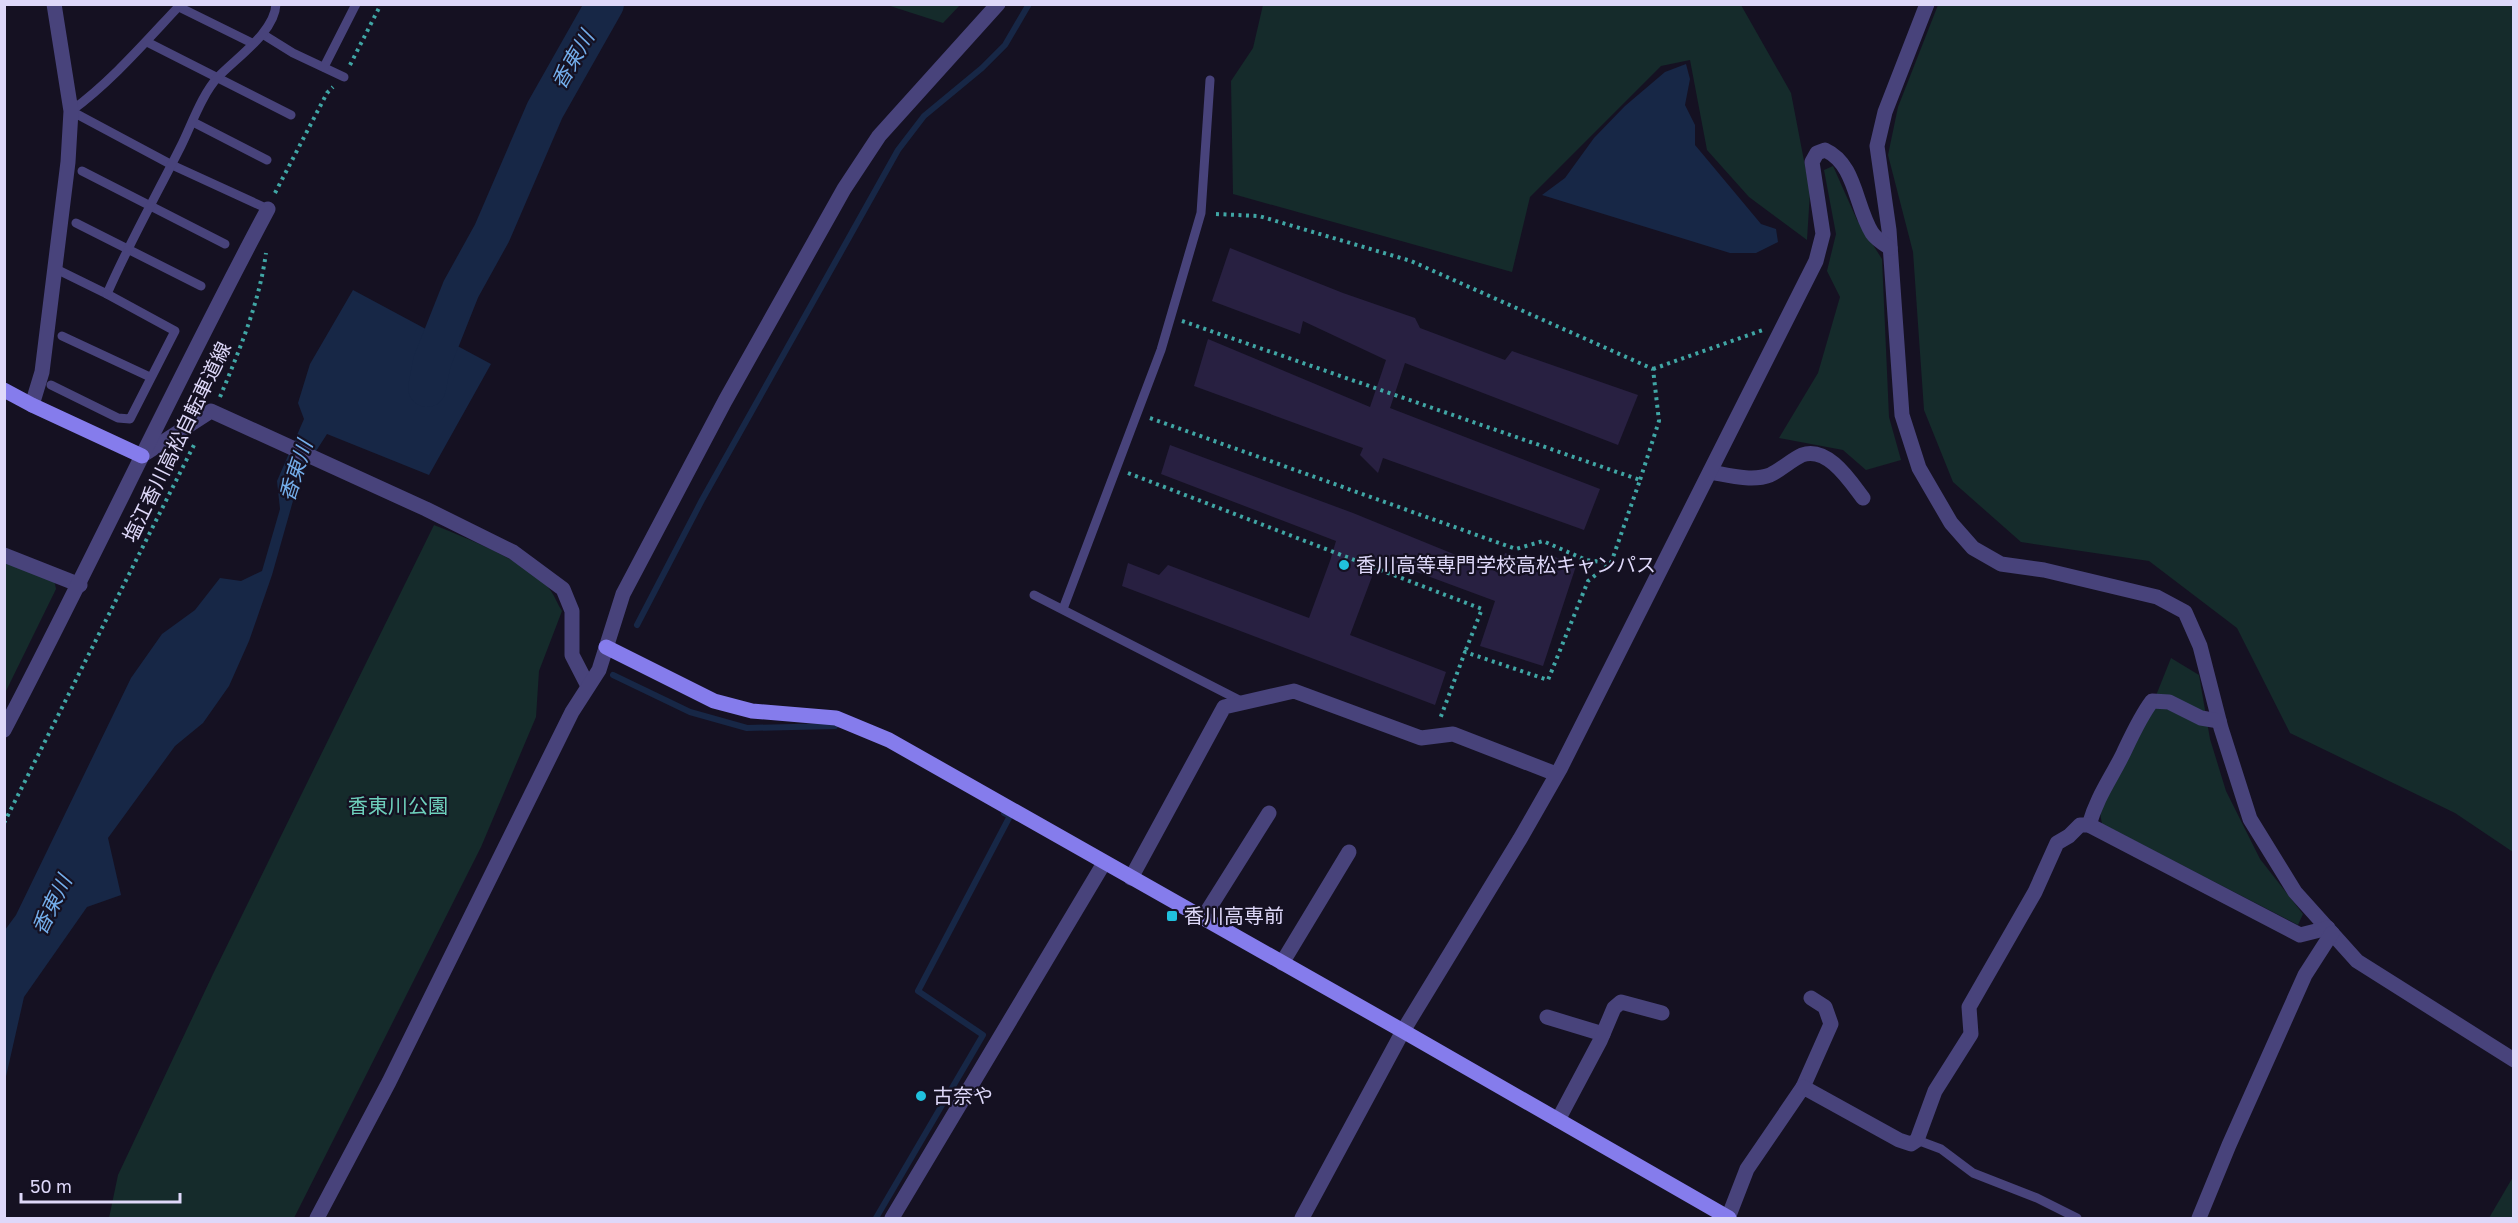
<svg xmlns="http://www.w3.org/2000/svg" width="2518" height="1223" font-family="'Golos Text','Noto Sans JP',sans-serif">
  <style>
    .green { fill: #152b2b }
    .water { fill: #172746 }
    .lines { fill: none; stroke-linecap: round; stroke-linejoin: round }
    .stream { stroke: #172746; stroke-width: 6 }
    .river { stroke: #172746; stroke-width: 38 }
    .building { fill: #282041 }
    .path { stroke: #40a6a5; stroke-width: 4; stroke-dasharray: 3 4.5; stroke-linecap: butt }
    .lane { stroke: #48437b; stroke-width: 9 }
    .street { stroke: #48437b; stroke-width: 15 }
    .secondary { stroke: #857cec; stroke-width: 15 }
    .poi-dot { fill: #20c1de; stroke: #151122; stroke-width: 2 }
    .labels { text-anchor: middle; stroke-width: 4.5; stroke-linejoin: round; paint-order: stroke }
    .street-label { font-size: 20px; fill: #ded8f9; stroke: #151122 }
    .poi-label { font-size: 20px; fill: #ded8f9; stroke: #151122; text-anchor: start }
    .park-label { font-size: 20px; fill: #6ed0bc; stroke: #151122 }
    .water-label { font-size: 21px; font-style: italic; fill: #74aeeb; stroke: #151122 }
  </style>
  <rect width="100%" height="100%" fill="#151122"/>
  <!-- green -->
  <g class="green">
    <polygon points="887,5 960,5 943,23"/>
    <polygon points="1263,5 1741,5 1791,93 1810,192 1807,240 1749,197 1707,150 1690,60 1661,66 1530,197 1512,272 1233,194 1231,81 1253,48"/>
    <polygon points="1938,5 2513,5 2513,852 2455,813 2290,733 2237,628 2149,561 2021,542 1953,482 1924,410 1913,252 1888,155 1898,107"/>
    <polygon points="1833,166 1857,220 1882,259 1889,417 1901,460 1866,470 1843,450 1779,438 1818,373 1840,297 1827,271 1836,234 1824,170"/>
    <path d="M434 525C466 538 531 563 551 591 555 597 558 605 562 611L539 671 536 717 481 847 294 1218H109L118 1175 213 974Z"/>
    <polygon points="7,561 54,579 56,589 5,693 4,568"/>
    <polygon points="2171,658 2199,675 2210,739 2226,791 2260,859 2303,914 2298,925 2102,824 2099,807 2145,723"/>
    <polygon points="2513,1177 2513,1218 2489,1218"/>
  </g>
  <!-- water -->
  <g class="water">
    <polygon points="1686,64 1690,79 1685,105 1695,125 1695,145 1761,224 1776,229 1778,242 1756,253 1730,253 1542,195 1565,178 1594,138 1625,106 1665,72"/>
    <polygon points="353,290 491,364 429,475 327,434 300,476 272,575 249,641 229,686 203,723 175,746 108,838 121,895 87,907 24,997 5,1081 5,930 16,915 131,678 162,634 195,610 220,578 241,581 262,571 280,509 277,481 304,419 298,403 310,364"/>
  </g>
  <g class="lines">
    <!-- stream -->
    <g class="stream">
      <polyline points="637,625 702,500 898,150 924,116 982,68 1005,45 1029,4"/>
      <polyline points="613,675 690,712 747,728 835,726"/>
      <polyline points="876,1218 983,1035 918,991 1010,816 1004,813"/>
    </g>
    <!-- river -->
    <polyline class="river" points="427,388 432,362 461,289 492,233 545,110 605,4"/>
  </g>
  <!-- building -->
  <g class="building">
    <polygon points="1230,248 1343,293 1415,318 1420,328 1505,360 1512,351 1638,395 1618,445 1405,363 1390,408 1600,489 1584,530 1383,458 1378,473 1360,455 1363,448 1194,386 1208,339 1370,407 1386,360 1303,321 1300,334 1212,301"/>
    <polygon points="1170,445 1353,513 1500,573 1505,553 1541,564 1546,553 1576,566 1543,666 1480,646 1495,601 1379,558 1350,635 1446,672 1435,705 1122,586 1128,563 1159,575 1168,565 1309,618 1330,561 1336,541 1161,474"/>
  </g>
  <g class="lines">
    <!-- path -->
    <g class="path">
      <polyline points="350,65 381,4"/>
      <polyline points="275,193 327,93 333,87"/>
      <polyline points="1216,214 1259,216 1411,261 1653,369 1659,421 1640,480"/>
      <polyline points="1182,321 1640,480 1611,563 1588,581 1548,680 1465,652 1440,719"/>
      <polyline points="1653,369 1763,330"/>
      <path d="M220 397C239 351 259 304 266 253"/>
      <polyline points="1150,418 1516,549 1543,541 1586,560 1610,563"/>
      <polyline points="1128,473 1482,609 1465,652"/>
      <polyline points="4,823 195,443"/>
    </g>
    <!-- lane -->
    <g class="lane">
      <polyline points="179,7 252,43"/>
      <polyline points="264,35 293,53 344,77"/>
      <polyline points="147,42 291,115"/>
      <polyline points="324,67 356,4"/>
      <polyline points="71,111 172,165 268,209"/>
      <path d="M71 111C112 81 146 41 181 4"/>
      <polyline points="193,122 267,160"/>
      <polyline points="82,171 225,244"/>
      <polyline points="76,223 201,286"/>
      <path d="M56 269 107 294C129 243 156 196 181 146 191 126 202 94 218 77 236 58 275 32 276 4"/>
      <polyline points="62,336 150,377"/>
      <polyline points="51,385 118,418 130,419 175,331 107,294"/>
      <polyline points="1034,595 1243,702"/>
      <polyline points="1063,609 1161,350 1201,213 1210,80"/>
      <polyline points="1917,1140 1941,1149 1973,1173 2037,1198 2077,1218"/>
    </g>
    <!-- street -->
    <g class="street">
      <polyline points="1927,4 1885,112 1877,146 1889,230 1902,415 1919,468 1951,523 1973,548 2001,564 2044,570 2157,597 2185,612 2200,646 2221,728 2250,819 2295,892 2357,961 2514,1060"/>
      <polyline points="32,405 42,372 68,162 71,111 54,4"/>
      <polyline points="146,453 211,411 426,509 513,552 563,589 572,611 572,655 588,686"/>
      <path d="M1710 472C1728 475 1752 482 1770 475 1781 470 1791 460 1802 455 1828 446 1850 481 1863 498"/>
      <polyline points="4,555 80,585"/>
      <path d="M4 730C94 558 176 381 268 209"/>
      <path d="M2089 825C2097 797 2110 780 2123 754 2132 735 2140 717 2152 701L2169 702 2201 718 2219 721"/>
      <polyline points="1131,878 1224,707 1294,691 1421,738 1453,734 1556,774"/>
      <polyline points="1203,918 1269,813"/>
      <polyline points="1282,963 1349,852"/>
      <polyline points="1547,1017 1603,1034"/>
      <polyline points="1803,1087 1831,1024 1825,1007 1811,998"/>
      <polyline points="1558,1120 1600,1041 1614,1008 1621,1002 1662,1013"/>
      <polyline points="317,1218 389,1082 572,712 599,670 623,594 725,401 844,189 879,136 998,4"/>
      <polyline points="892,1218 1104,863"/>
      <path d="M1302 1218 1403 1031 1520 839 1560 769 1816 261 1823 234 1812 162 1817 153 1825 150C1856 164 1855 206 1872 233 1876 239 1884 244 1890 248"/>
      <polyline points="1728,1218 1747,1169 1803,1087 1899,1140 1911,1144 1917,1140 1935,1091 1971,1034 1969,1007 2035,892 2057,843 2069,836 2080,825 2089,825 2300,935 2328,928"/>
      <polyline points="2199,1218 2229,1145 2305,975 2332,933"/>
    </g>
    <!-- secondary -->
    <g class="secondary">
      <polyline points="4,390 32,405 142,456"/>
      <polyline points="606,647 714,701 752,711 836,718 889,740 1403,1031 1729,1218"/>
    </g>
  </g>
  <!-- markers -->
  <g class="poi-dot">
    <circle cx="1344" cy="565" r="6"/>
    <rect x="1166" y="910" width="12" height="12" rx="3"/>
    <circle cx="921" cy="1096" r="6"/>
  </g>
  <g class="labels">
    <!-- street labels -->
    <g class="street-label">
      <text transform="translate(177 442) rotate(-64)" y="7">塩江香川高松自転車道線</text>
    </g>
    <!-- poi labels -->
    <g class="poi-label">
      <text x="1356" y="572">香川高等専門学校高松キャンパス</text>
      <text x="1184" y="923">香川高専前</text>
      <text x="933" y="1103">古奈や</text>
    </g>
    <!-- park labels -->
    <g class="park-label">
      <text x="398" y="813">香東川公園</text>
    </g>
    <!-- water labels -->
    <g class="water-label">
      <text transform="translate(573 60) rotate(-60)" y="7">香東川</text>
      <text transform="translate(296 471) rotate(-72)" y="7">香東川</text>
      <text transform="translate(52 905) rotate(-64)" y="7">香東川</text>
    </g>
  </g>
  <!-- border -->
  <rect width="2518" height="1223" fill="none" stroke="#ded8f9" stroke-width="12"/>
  <!-- scale -->
  <path d="M21 1193v9h159v-9" fill="none" stroke="#ded8f9" stroke-width="3"/>
  <text x="30" y="1193" font-size="18" fill="#ded8f9" stroke="#151122" stroke-width="4.5" paint-order="stroke">50 m</text>
</svg>
